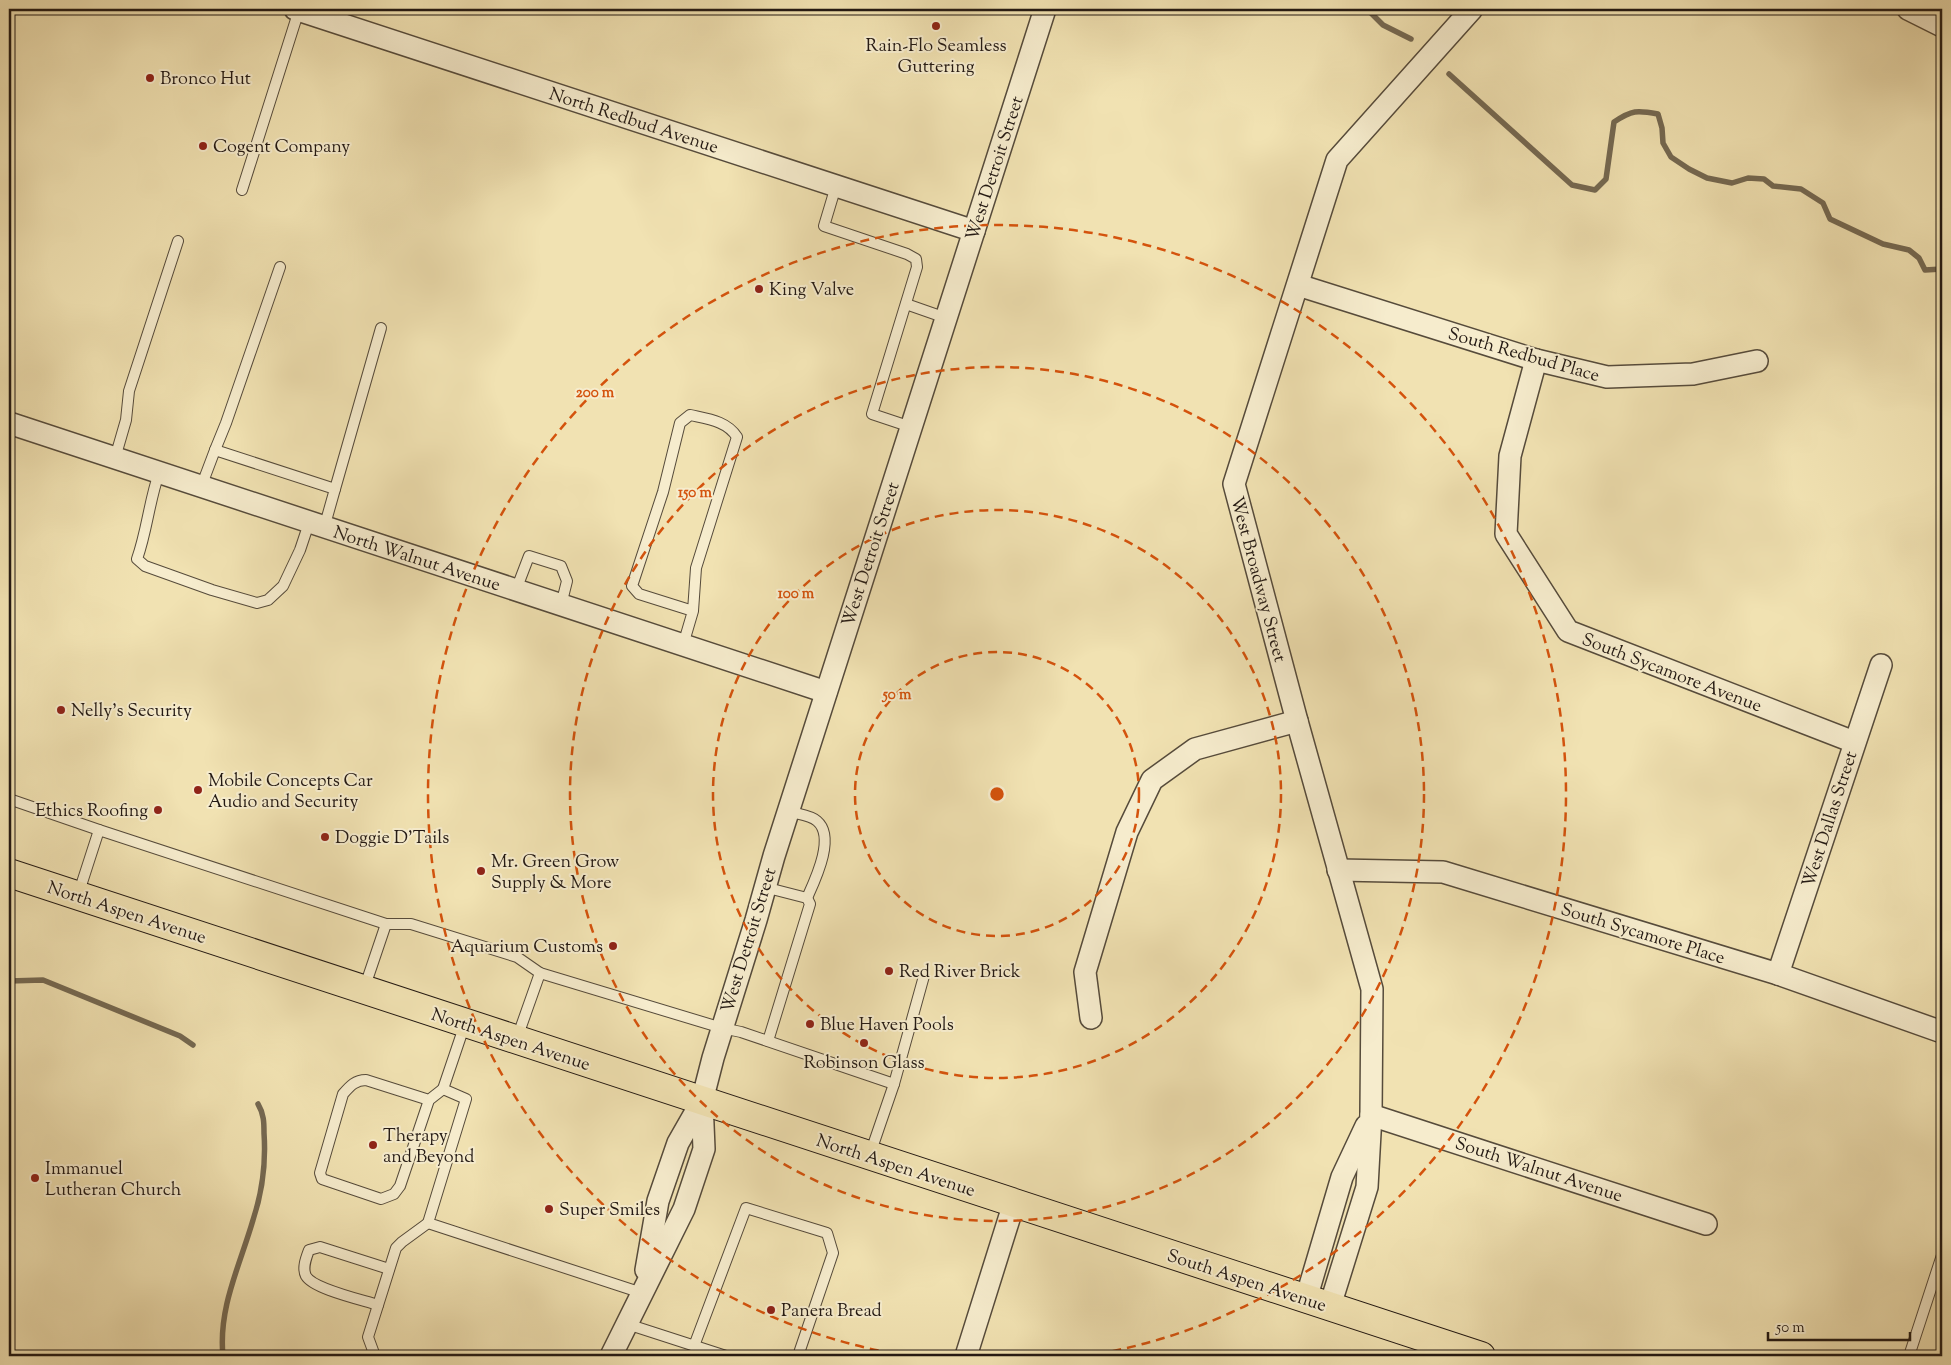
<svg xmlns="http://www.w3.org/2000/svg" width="1951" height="1365" font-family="'Sorts Mill Goudy',serif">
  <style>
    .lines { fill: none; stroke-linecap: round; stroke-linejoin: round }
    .stream { stroke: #756952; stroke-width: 5.5 }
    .lane-casing { stroke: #564b3b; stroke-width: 12 }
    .street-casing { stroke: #564b3b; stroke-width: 24 }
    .primary-casing { stroke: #231913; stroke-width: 30 }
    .lane { stroke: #f6eccd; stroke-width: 10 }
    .street { stroke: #f6eccd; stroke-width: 21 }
    .primary { stroke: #f1e2b2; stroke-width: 28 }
    .ring { fill: none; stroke: #d4530d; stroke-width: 2.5; stroke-dasharray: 9 6 }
    .poi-dot { fill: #8f2418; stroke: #f6eccd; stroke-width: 2 }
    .labels { text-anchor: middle; stroke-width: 4; stroke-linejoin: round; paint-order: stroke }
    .poi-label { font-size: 18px; fill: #231913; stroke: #f6eccd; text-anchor: start }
    .street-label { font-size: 18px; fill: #231913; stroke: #f6eccd }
    .centre { fill: #d4530d; stroke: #f6eccd; stroke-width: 2.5 }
    .ring-label { font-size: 15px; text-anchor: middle; font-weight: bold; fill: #d4530d; stroke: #f6eccd; stroke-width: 4; stroke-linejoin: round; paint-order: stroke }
  </style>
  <rect width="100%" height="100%" fill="#f1e2b2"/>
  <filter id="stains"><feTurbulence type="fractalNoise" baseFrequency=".004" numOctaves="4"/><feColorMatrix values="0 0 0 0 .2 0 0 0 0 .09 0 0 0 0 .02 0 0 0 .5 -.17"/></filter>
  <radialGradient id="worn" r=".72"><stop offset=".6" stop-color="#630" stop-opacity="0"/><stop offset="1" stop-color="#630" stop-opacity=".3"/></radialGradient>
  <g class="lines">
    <!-- stream -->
    <g class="stream">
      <polyline points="1367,9 1383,25 1411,39"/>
      <path d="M1449 74 1572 185 1595 190 1606 179 1614 122C1632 110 1637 110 1658 114L1662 128 1663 143 1671 157 1689 169 1707 178 1732 183 1748 178 1764 179 1773 186 1801 189 1823 203 1830 219 1883 244 1909 250 1919 258 1925 270 1942 269"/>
      <polyline points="9,981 43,980 180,1036 193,1045"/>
      <path d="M223 1356C218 1308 240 1265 253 1220 262 1193 266 1162 264 1133 264 1123 264 1114 258 1104"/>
    </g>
    <defs>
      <g id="lane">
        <polyline points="836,186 824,226 907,254 916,259 917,267 872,414 911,427"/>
        <polyline points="242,190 299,10"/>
        <polyline points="906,304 946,318"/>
        <polyline points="215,450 226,423 280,267"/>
        <polyline points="115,458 126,420 129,391 178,241"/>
        <path d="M159 473C149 502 147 531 137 559L145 566 212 590 257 603 268 600 283 586 300 550 309 523"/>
        <polyline points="201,487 215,450 335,489 324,528"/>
        <polyline points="335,489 381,328"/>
        <polyline points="516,590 529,556 561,566 567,581 561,605"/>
        <path d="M683 645 693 611 696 568 737 437C727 421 708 419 690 415L680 423 663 492 632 586 639 594 693 611"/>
        <polyline points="9,799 99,830"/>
        <path d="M788 811C796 814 811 815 817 821 836 837 815 880 807 898"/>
        <polyline points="764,887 807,898 810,904 768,1041"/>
        <polyline points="78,895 99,830 386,924 411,924 517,957 540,973 722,1028 741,1032 894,1084"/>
        <polyline points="364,989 386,924"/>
        <polyline points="465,1024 443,1089 466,1099 428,1223 642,1293"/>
        <polyline points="517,1038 540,973"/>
        <path d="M429 1100 400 1186 394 1194 381 1199 322 1179 320 1173 343 1094C350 1086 355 1080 366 1080L429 1100 443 1089"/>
        <polyline points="870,1154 894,1084 924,976"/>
        <path d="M378 1305C363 1300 313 1289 306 1276 302 1268 306 1258 309 1250L320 1247 389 1269"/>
        <polyline points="627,1324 726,1356"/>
        <polyline points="694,1346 746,1208 827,1233 833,1253 798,1356"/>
        <polyline points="375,1356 368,1337 396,1248 402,1242 428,1223"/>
        <polyline points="1909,1356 1942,1255"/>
      </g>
      <g id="street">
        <polyline points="295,9 974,231"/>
        <polyline points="1908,9 1942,26"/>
        <polyline points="1298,285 1536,360 1607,377 1693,374 1757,361"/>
        <polyline points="1536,360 1510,456 1506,534 1568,631 1854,742"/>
        <polyline points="9,423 826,692"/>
        <polyline points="1338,870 1443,872 1778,974 1942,1032"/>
        <polyline points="1778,974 1881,665"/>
        <polyline points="1091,1018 1085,972 1127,832 1152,780 1195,749 1297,721"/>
        <polyline points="1371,1115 1706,1224"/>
        <polyline points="646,1270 658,1201 678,1143 702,1101"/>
        <polyline points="1306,1299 1342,1177 1366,1126"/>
        <polyline points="1330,1306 1367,1187 1371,1115 1372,989 1297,721 1234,484 1337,160 1472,9"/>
        <polyline points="611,1356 684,1209 704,1149 702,1101 713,1058 756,920 774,856 1045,9"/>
        <polyline points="966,1356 1014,1203"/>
      </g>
      <polyline id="primary" points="9,873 1481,1356"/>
    </defs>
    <!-- lane casing -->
    <use href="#lane" class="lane-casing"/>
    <!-- street casing -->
    <use href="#street" class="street-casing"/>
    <!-- primary casing -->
    <use href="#primary" class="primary-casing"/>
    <!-- lane -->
    <use href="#lane" class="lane"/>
    <!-- street -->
    <use href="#street" class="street"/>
    <!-- primary -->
    <use href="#primary" class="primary"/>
  </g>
  <!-- distance rings -->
  <g class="ring">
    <circle cx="997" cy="794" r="142"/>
    <circle cx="997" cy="794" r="284"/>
    <circle cx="997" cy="794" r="427"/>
    <path d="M908 1356A569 569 0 1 1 1086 1356"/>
  </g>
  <!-- markers -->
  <g class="poi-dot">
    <circle cx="936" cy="26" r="5"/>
    <circle cx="150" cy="78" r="5"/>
    <circle cx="203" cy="146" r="5"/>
    <circle cx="759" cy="289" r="5"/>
    <circle cx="61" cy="710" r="5"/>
    <circle cx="198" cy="790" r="5"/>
    <circle cx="158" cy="810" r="5"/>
    <circle cx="325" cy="837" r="5"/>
    <circle cx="481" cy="871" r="5"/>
    <circle cx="613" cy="946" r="5"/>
    <circle cx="889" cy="971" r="5"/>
    <circle cx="810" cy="1024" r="5"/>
    <circle cx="864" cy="1043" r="5"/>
    <circle cx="373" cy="1145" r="5"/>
    <circle cx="35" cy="1178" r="5"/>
    <circle cx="549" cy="1209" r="5"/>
    <circle cx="771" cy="1310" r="5"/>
  </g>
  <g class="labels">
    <!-- poi labels -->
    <g class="poi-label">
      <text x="936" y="51" text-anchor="middle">Rain-Flo Seamless<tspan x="936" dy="21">Guttering</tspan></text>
      <text x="160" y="84">Bronco Hut</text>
      <text x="213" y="152">Cogent Company</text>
      <text x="769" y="295">King Valve</text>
      <text x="71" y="716">Nelly's Security</text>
      <text x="208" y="786">Mobile Concepts Car<tspan x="208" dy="21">Audio and Security</tspan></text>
      <text x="148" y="816" text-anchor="end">Ethics Roofing</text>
      <text x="335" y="843">Doggie D'Tails</text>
      <text x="491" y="867">Mr. Green Grow<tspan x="491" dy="21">Supply &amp; More</tspan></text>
      <text x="603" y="952" text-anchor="end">Aquarium Customs</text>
      <text x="899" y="977">Red River Brick</text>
      <text x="820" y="1030">Blue Haven Pools</text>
      <text x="864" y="1068" text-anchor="middle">Robinson Glass</text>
      <text x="383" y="1141">Therapy<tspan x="383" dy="21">and Beyond</tspan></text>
      <text x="45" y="1174">Immanuel<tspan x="45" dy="21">Lutheran Church</tspan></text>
      <text x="559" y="1215">Super Smiles</text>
      <text x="781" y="1316">Panera Bread</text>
    </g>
    <!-- street labels -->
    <g class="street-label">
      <text transform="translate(634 120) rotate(18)" y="6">North Redbud Avenue</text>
      <text transform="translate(994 168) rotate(-72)" y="6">West Detroit Street</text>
      <text transform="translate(1524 354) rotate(16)" y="6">South Redbud Place</text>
      <text transform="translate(870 554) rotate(-72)" y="6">West Detroit Street</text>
      <text transform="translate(417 558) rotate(18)" y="6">North Walnut Avenue</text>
      <text transform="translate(1259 579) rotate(75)" y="6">West Broadway Street</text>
      <text transform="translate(1672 672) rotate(21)" y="6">South Sycamore Avenue</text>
      <text transform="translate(1829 819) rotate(-72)" y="6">West Dallas Street</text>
      <text transform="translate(127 912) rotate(18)" y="6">North Aspen Avenue</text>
      <text transform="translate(1643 933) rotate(17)" y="6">South Sycamore Place</text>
      <text transform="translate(748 940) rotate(-73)" y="6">West Detroit Street</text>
      <text transform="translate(511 1039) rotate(18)" y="6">North Aspen Avenue</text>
      <text transform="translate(896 1165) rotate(18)" y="6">North Aspen Avenue</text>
      <text transform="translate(1539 1169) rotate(18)" y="6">South Walnut Avenue</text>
      <text transform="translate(1247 1280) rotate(18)" y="6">South Aspen Avenue</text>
    </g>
  </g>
  <circle cx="997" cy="794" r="8" class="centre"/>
  <g class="ring-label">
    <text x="595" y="397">200 m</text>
    <text x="695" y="497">150 m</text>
    <text x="796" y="598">100 m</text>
    <text x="897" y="699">50 m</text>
  </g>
  <!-- margin -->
  <rect width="1951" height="1365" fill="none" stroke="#f1e2b2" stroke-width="30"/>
  <rect x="10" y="10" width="1931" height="1345" fill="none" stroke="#231913" stroke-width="2.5"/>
  <rect x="15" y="15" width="1921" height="1335" fill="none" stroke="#231913"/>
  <!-- scale -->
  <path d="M1768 1332v8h142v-8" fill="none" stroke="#231913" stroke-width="2.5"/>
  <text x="1776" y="1332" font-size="15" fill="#231913" stroke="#f6eccd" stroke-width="4" paint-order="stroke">50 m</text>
  <rect width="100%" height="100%" filter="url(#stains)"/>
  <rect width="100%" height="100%" fill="url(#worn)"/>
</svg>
